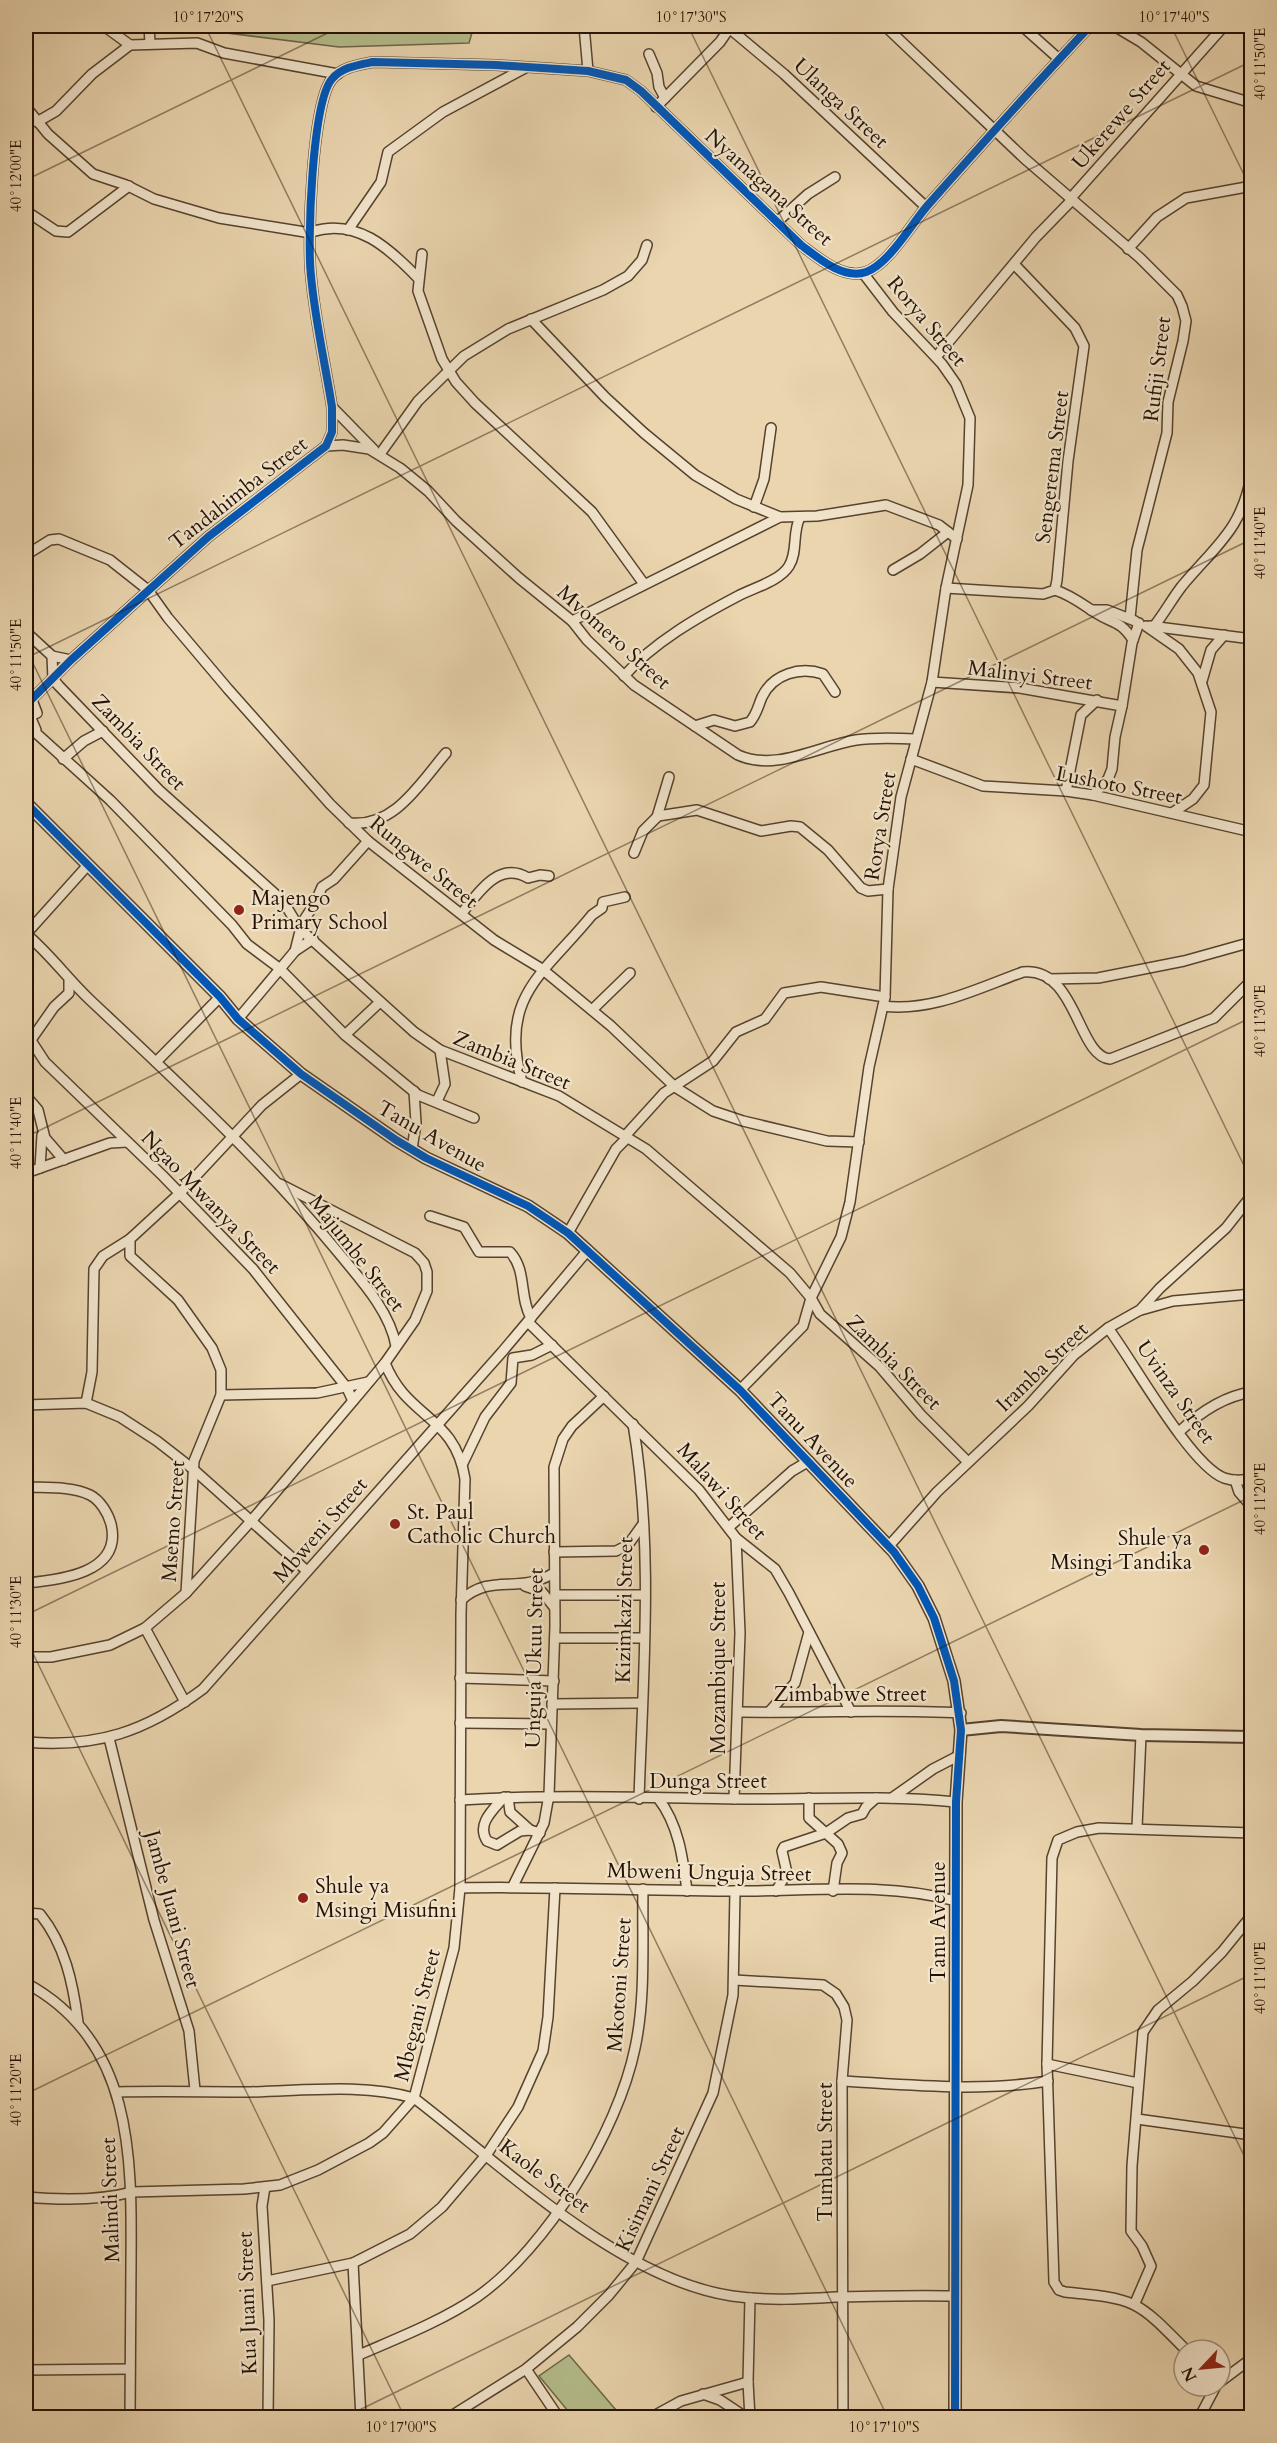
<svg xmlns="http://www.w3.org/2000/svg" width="1277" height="2443" font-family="Cardo,serif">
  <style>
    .green { fill: #b5bd8c; stroke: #6d6748; stroke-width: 1.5 }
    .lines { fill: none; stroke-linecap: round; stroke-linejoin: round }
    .minor-casing { stroke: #56422e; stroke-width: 12 }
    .tertiary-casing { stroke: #56422e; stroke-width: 14 }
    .minor { stroke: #f1e4cb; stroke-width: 9 }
    .tertiary { stroke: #f1e4cb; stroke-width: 10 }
    .cycleway-casing { stroke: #f1e4cb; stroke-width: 11 }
    .cycleway { stroke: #0057b8; stroke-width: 8 }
    .ticks { fill: none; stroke: #251103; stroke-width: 1.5; stroke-opacity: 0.45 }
    .poi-dot { fill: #8f2418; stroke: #f1e4cb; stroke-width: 2 }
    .labels { text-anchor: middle; stroke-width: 4.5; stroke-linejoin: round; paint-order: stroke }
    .street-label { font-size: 21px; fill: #251103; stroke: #f1e4cb }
    .poi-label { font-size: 21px; fill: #251103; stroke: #f1e4cb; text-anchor: start }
    .neatline { fill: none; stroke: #251103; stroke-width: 2 }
    .ticks-label { font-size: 15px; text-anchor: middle; fill: #251103 }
  </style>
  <rect width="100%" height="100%" fill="#ead5af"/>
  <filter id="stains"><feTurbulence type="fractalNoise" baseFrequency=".00333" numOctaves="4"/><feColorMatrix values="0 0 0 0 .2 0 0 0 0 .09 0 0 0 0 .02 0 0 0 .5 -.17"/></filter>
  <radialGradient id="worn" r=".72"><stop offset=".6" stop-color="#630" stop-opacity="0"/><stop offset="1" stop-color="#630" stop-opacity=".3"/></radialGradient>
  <!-- green -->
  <g class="green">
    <polygon points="171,26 474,26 469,43 339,47"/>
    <polygon points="569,2355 622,2417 573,2417 539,2376"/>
  </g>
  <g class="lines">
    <defs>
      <g id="minor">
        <polyline points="104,26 130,45"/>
        <polyline points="149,26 150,43"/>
        <polyline points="584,26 588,71"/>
        <polyline points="885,26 1025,159 1140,258 1177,295 1182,306 1186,321 1183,341 1168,402 1167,433 1137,550 1130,618"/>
        <polyline points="1022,26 1059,59"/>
        <polyline points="1114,26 1141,42 1196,86 1252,103"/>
        <polyline points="729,28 784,74 926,207"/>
        <polyline points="649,54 657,73 659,87 665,98"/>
        <polyline points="26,107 48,134 93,174 126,185 154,199 219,218 311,233"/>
        <polyline points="656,107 720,42 731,26"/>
        <polyline points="37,122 56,111 92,74 130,45 197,43 224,53 338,74"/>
        <polyline points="1070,199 1224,26"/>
        <polyline points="26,211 56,231 68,232 129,186"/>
        <polyline points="777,222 808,194 835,177"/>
        <polyline points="348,230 381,182 388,152 443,112 527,67"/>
        <path d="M311 232C356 217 389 248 418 278"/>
        <polyline points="1128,249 1157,217 1186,198 1252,186"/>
        <polyline points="422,254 418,291 442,359 456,382 475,403 592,512 644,584"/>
        <polyline points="531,319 605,397 644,433 695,475 736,499 780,517 817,516 886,505 939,525 957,539"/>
        <polyline points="936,357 1036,237 1071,201"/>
        <polyline points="332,407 374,450"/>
        <path d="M326 446 343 445 369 449 400 468 428 491 456 521 519 578 572 621 587 640 634 685 738 755C776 772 818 746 856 740 876 737 896 738 916 739"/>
        <polyline points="380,454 418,401 464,356 508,329 603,290 628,276 642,260 647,245"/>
        <polyline points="754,507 764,479 771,428"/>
        <polyline points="26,555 50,540 59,539 110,560 148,590 168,618 228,689 330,804 368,841 494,940 542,969 611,1026 675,1087 713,1111 743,1121 827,1141 859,1142"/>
        <polyline points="893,570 920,554 948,532"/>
        <polyline points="946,588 1043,594 1055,590 1057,580 1068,461 1084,346 1075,328 1014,264"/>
        <path d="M1055 590C1071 595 1082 604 1096 613 1113 624 1120 620 1133 640"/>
        <polyline points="1091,610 1107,610 1135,621"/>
        <polyline points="572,621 780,517"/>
        <path d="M1155 625C1165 612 1172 599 1182 586 1217 544 1242 530 1252 472"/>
        <polyline points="1146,626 1179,649 1198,673 1211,712 1204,785 1193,799 1172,813"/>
        <polyline points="1150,626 1252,639"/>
        <polyline points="26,632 52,656 71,660"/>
        <polyline points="52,656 53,679 59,686 159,790 283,901 300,929 414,1032 440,1050 559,1096 646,1149 790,1273 811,1298 820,1314 880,1367 921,1415 968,1462"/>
        <path d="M624 676C654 642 698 617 738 596 753 588 780 581 789 566 798 552 792 533 800 517"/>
        <polyline points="1202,681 1211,650 1224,635"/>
        <polyline points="932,682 1020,688 1122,706"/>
        <polyline points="32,700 37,713 30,716 36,730"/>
        <path d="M26 705 71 660 208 537 326 446 332 432V407C325 363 315 320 311 276 307 243 312 102 332 79 342 67 358 65 373 62L496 65 588 71 626 80 641 91 801 245C817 257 843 280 866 272 889 264 912 223 928 205 981 145 1035 85 1090 26"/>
        <polyline points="26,724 110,800 232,925 247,944 279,968 345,1035 418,1095 474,1118"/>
        <path d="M695 726 714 720 735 726 750 722C757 714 758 706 762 697 773 674 800 666 823 674L835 692"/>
        <polyline points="63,759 84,741 103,731"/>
        <polyline points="911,759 983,786 1066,791 1093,795 1252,832"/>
        <polyline points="1066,791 1081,715 1097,700"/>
        <polyline points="1093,795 1108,779 1112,769 1115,737 1122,706 1132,643 1139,623"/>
        <polyline points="657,817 669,777"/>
        <path d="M349 823C395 828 420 783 446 753"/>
        <polyline points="634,853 643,831 658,816 697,810 761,831 791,826 800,827 828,850 861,888 868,891 888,889"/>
        <polyline points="1252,867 1252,874"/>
        <path d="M462 913C478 893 499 860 528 878L540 875 549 876"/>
        <path d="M26 934C49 953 67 978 89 999 175 1080 262 1160 337 1251 360 1279 390 1311 396 1346"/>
        <polyline points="26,934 88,865"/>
        <polyline points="295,951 302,923 315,903 322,887 334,879 368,841"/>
        <polyline points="1049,979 1098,978 1184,961 1252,942"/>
        <path d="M883 1006C933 1012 978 988 1023 972 1077 967 1077 1056 1110 1059L1214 1018 1252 980"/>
        <polyline points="592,1010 630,973"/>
        <polyline points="238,1019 295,951 313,939"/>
        <polyline points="345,1035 380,1002"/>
        <polyline points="30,1039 45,1062 163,1176 253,1269 347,1388 353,1401"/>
        <polyline points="26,1047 54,1007 69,993 69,981"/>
        <polyline points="156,1062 220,997"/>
        <path d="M522 1082C498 996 545 973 592 915L602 908 603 902 625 897"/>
        <polyline points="26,1096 38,1110 45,1138 64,1160"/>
        <polyline points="437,1101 445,1084 440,1050"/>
        <polyline points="625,1136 664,1093 713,1061 736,1032 765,1019 784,993 821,987 885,997"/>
        <polyline points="412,1149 416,1123 414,1091"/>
        <polyline points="40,1168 42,1135"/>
        <polyline points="26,1173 110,1143 127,1142"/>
        <path d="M430 1216 464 1227 479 1252H510C527 1270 519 1297 531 1318"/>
        <polyline points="568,1233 616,1149 627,1138"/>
        <polyline points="1141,1310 1173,1301 1252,1294"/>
        <polyline points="528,1322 699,1490 736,1538 775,1569 789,1593 851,1712"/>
        <path d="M1108 1328C1133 1361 1190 1465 1224 1478 1233 1481 1243 1481 1252 1478"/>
        <polyline points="740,1390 803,1326 811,1298 841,1237 850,1202 869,1067 885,997 888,889 901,797 932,682 946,588 968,485 970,418 956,384 942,364 893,312 863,273"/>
        <polyline points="221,1395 317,1393 368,1382"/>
        <polyline points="86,1403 92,1372 94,1269 103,1256 130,1239"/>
        <polyline points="26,1405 86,1403 120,1417 157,1441 193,1469 307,1571"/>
        <path d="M633 1424C654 1547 643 1675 639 1799"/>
        <path d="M1179 1432C1198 1414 1224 1396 1252 1392"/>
        <polyline points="463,1463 485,1417 511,1383 513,1358 532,1355 552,1345"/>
        <polyline points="1235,1480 1239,1492 1252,1507"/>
        <path d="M26 1487C46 1488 71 1486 90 1495 100 1500 108 1513 111 1524 123 1573 60 1580 26 1583"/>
        <polyline points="729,1527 792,1471 809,1461"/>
        <polyline points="888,1547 937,1492 1028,1406 1074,1355 1108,1328 1140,1310 1160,1288 1226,1228 1252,1195"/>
        <polyline points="554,1552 616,1551 628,1545 643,1524"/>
        <polyline points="525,1586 542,1592 554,1607"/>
        <polyline points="186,1593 194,1461 221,1395 221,1370 212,1348 178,1300 130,1256 130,1239 180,1193 262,1105 301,1074"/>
        <polyline points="555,1595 645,1595"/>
        <path d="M461 1600C493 1572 517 1595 554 1573"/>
        <polyline points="145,1628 185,1702"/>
        <polyline points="555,1638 643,1638"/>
        <polyline points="26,1657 51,1657 110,1645 145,1628 186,1593 252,1520 353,1401 385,1363 415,1320 427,1291 427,1272 424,1263 415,1253 280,1184"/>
        <polyline points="460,1678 554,1681"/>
        <polyline points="552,1704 641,1703"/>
        <path d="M739 1712C813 1713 887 1709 961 1713"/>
        <polyline points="769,1712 795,1683 809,1632"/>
        <polyline points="460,1723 551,1724"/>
        <polyline points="109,1738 154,1920 189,2031 195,2090"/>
        <path d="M26 1742C97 1748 145 1732 203 1689L502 1352 588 1250"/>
        <path d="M504 1797C493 1810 476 1824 487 1841L497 1845 520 1831 530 1830 540 1833"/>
        <polyline points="508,1797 510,1812 530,1830"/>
        <path d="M658 1798C679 1825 683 1859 687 1891"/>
        <polyline points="809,1798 809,1818 838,1844 842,1853 837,1863 833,1891"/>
        <polyline points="892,1798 933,1769 960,1755"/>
        <polyline points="734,1799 740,1633 736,1538"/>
        <path d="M460 1800C557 1794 654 1798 751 1799 820 1799 888 1795 956 1802"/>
        <polyline points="1137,1828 1141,1735"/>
        <polyline points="513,1886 544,1823 549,1795 555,1626 554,1467 563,1439 572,1426 604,1396"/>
        <path d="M460 1888C553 1886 645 1891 738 1891 810 1891 887 1882 956 1901"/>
        <polyline points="776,1891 787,1873 782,1851 784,1847 826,1833 848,1818 862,1814 866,1807 876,1798"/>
        <path d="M26 1913 40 1914C65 1945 73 1983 78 2022"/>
        <polyline points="734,1980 823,1985 836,1994 844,2007 847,2020 842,2081 843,2418"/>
        <path d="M26 1983C133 2041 132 2155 131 2263 131 2314 130 2366 130 2418"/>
        <polyline points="1047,2064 1138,2083"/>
        <path d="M842 2081C911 2085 980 2092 1048 2081"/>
        <path d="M117 2092C161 2091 205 2092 250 2092 304 2091 362 2083 414 2098 503 2166 619 2279 732 2296 766 2301 802 2299 836 2297 876 2296 915 2295 955 2296"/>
        <polyline points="1137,2119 1252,2135"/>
        <polyline points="265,2187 262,2206 269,2320 268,2418"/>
        <path d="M26 2197C60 2200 98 2201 132 2192L244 2189 280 2185 318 2170 369 2143 383 2133 414 2098 454 1948 460 1888 461 1614 465 1479C455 1415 407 1419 385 1363"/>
        <polyline points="353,2263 361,2418"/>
        <polyline points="267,2281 353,2263 410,2234 442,2207 487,2154 518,2107 543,2051 548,2017 555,1888"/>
        <polyline points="750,2298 748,2382 750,2418"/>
        <polyline points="1135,2303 1151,2266 1142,2246 1131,2231 1132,2166 1143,2032 1158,2010 1193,1981 1222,1952 1252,1915"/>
        <path d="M1186 2350C1136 2299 1136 2299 1065 2292L1059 2290 1054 2282 1047 2064 1052 1858 1058 1840 1077 1832 1099 1828 1252 1833"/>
        <path d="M359 2355C398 2338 442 2321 477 2297 547 2248 618 2131 635 2048 646 1997 642 1941 643 1889"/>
        <polyline points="526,2369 559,2418"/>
        <polyline points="26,2370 130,2369"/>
        <polyline points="1220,2382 1252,2358"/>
        <polyline points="703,2394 720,2400 747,2418"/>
        <polyline points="1200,2414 1222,2418"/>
        <polyline points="448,2418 526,2369 577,2327 609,2295 636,2262 713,2093 733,1995 735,1891"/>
        <polyline points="650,2418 681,2401 748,2382"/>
        <polyline points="1199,2418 1216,2386"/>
      </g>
      <g id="tertiary">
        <polyline points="26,803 220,997 238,1019 301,1074 396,1140 426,1158 528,1206 568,1233 740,1390 894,1552 918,1586 934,1618 954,1681 961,1730 956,1802 955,2418"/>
        <polyline points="961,1730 1001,1726 1141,1735 1252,1737"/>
      </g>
    </defs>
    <!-- minor casing -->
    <use href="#minor" class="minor-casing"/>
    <!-- tertiary casing -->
    <use href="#tertiary" class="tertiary-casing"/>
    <!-- minor -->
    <use href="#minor" class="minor"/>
    <!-- tertiary -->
    <use href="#tertiary" class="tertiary"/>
    <defs>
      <g id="cycleway">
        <path d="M26 705 71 660 208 537 326 446 332 432V407C325 363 315 320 311 276 307 243 312 102 332 79 342 67 358 65 373 62L496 65 588 71 626 80 641 91 801 245C817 257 843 280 866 272 889 264 912 223 928 205 981 145 1035 85 1090 26"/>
        <polyline points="26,803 220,997 238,1019 301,1074 396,1140 426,1158 528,1206 568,1233 740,1390 894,1552 918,1586 934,1618 954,1681 961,1730 956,1802 955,2418"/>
      </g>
    </defs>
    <!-- cycleway casing -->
    <use href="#cycleway" class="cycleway-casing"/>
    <!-- cycleway -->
    <use href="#cycleway" class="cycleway"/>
  </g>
  <!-- ticks -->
  <path class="ticks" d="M205 26 1252 2172M688 26 1252 1182M1171 26 1252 191M26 180 342 26M26 649 888 2418M26 658 1252 61M26 1137 1252 539M26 1615 1252 1017M26 1639 405 2418M26 2094 1252 1496M343 2418 1252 1974"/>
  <!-- markers -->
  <g class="poi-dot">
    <circle cx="239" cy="910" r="6"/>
    <circle cx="395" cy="1524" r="6"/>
    <circle cx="1204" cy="1550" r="6"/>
    <circle cx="303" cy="1898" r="6"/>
  </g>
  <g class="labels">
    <!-- street labels -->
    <g class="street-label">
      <text transform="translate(841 103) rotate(43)" y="7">Ulanga Street</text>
      <text transform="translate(1121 114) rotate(-49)" y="7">Ukerewe Street</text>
      <text transform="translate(769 187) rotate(42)" y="7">Nyamagana Street</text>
      <text transform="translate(927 321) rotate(50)" y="7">Rorya Street</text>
      <text transform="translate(1157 369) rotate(-83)" y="7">Rufiji Street</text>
      <text transform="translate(1052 467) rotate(-83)" y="7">Sengerema Street</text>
      <text transform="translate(238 493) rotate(-38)" y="7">Tandahimba Street</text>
      <text transform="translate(614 637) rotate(42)" y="7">Mvomero Street</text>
      <text transform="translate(1030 675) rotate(7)" y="7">Malinyi Street</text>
      <text transform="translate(139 742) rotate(46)" y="7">Zambia Street</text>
      <text transform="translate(1119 785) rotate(11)" y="7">Lushoto Street</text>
      <text transform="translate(880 826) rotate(-81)" y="7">Rorya Street</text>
      <text transform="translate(424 862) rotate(39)" y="7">Rungwe Street</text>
      <text transform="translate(512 1060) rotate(22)" y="7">Zambia Street</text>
      <text transform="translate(432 1136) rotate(30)" y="7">Tanu Avenue</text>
      <text transform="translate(211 1202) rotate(46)" y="7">Ngao Mwanya Street</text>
      <text transform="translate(357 1253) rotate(52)" y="7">Majumbe Street</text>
      <text transform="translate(894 1362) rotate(45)" y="7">Zambia Street</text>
      <text transform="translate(1042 1367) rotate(-44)" y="7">Iramba Street</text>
      <text transform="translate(1176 1392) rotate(55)" y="7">Uvinza Street</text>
      <text transform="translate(813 1440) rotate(47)" y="7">Tanu Avenue</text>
      <text transform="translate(722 1491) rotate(48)" y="7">Malawi Street</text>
      <text transform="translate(173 1521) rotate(-86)" y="7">Msemo Street</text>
      <text transform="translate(320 1530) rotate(-49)" y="7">Mbweni Street</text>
      <text transform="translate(624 1610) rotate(-89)" y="7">Kizimkazi Street</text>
      <text transform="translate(534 1658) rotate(-89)" y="7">Unguja Ukuu Street</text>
      <text transform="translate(718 1668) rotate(-90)" y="7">Mozambique Street</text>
      <text x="850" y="1701">Zimbabwe Street</text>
      <text x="708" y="1788">Dunga Street</text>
      <text transform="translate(709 1872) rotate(1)" y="7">Mbweni Unguja Street</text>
      <text transform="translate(173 1909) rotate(75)" y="7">Jambe Juani Street</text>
      <text transform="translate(938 1922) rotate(-90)" y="7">Tanu Avenue</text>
      <text transform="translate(619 1985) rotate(-86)" y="7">Mkotoni Street</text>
      <text transform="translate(417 2015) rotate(-76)" y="7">Mbegani Street</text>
      <text transform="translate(825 2152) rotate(-90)" y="7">Tumbatu Street</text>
      <text transform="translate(545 2176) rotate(37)" y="7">Kaole Street</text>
      <text transform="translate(650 2189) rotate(-65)" y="7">Kisimani Street</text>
      <text transform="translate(110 2200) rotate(-92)" y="7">Malindi Street</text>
      <text transform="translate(247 2303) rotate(-92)" y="7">Kua Juani Street</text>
    </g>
    <!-- poi labels -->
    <g class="poi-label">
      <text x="251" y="905">Majengo<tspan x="251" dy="24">Primary School</tspan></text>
      <text x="407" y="1519">St. Paul<tspan x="407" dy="24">Catholic Church</tspan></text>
      <text x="1192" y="1545" text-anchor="end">Shule ya<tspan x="1192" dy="24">Msingi Tandika</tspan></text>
      <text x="315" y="1893">Shule ya<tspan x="315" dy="24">Msingi Misufini</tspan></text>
    </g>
  </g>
  <!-- margin -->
  <rect width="1277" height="2443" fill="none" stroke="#ead5af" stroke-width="66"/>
  <!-- north arrow -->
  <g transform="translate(1202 2368) rotate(244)"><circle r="28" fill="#f1e4cb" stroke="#9f907b" stroke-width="1.5"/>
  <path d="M0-4.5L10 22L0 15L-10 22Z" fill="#8f2418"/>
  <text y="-9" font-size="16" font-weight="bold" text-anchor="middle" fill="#251103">N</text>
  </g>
  <rect x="33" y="33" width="1211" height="2377" class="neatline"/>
  <g class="ticks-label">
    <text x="208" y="22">10°17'20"S</text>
    <text x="691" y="22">10°17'30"S</text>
    <text x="1174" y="22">10°17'40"S</text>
    <text transform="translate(1260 64) rotate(-90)" y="5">40°11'50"E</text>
    <text transform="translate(16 176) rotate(-90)" y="5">40°12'00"E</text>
    <text transform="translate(1260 543) rotate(-90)" y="5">40°11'40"E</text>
    <text transform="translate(16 655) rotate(-90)" y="5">40°11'50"E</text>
    <text transform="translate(1260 1021) rotate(-90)" y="5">40°11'30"E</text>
    <text transform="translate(16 1133) rotate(-90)" y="5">40°11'40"E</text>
    <text transform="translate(1260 1499) rotate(-90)" y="5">40°11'20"E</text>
    <text transform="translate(16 1612) rotate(-90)" y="5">40°11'30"E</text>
    <text transform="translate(1260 1978) rotate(-90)" y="5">40°11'10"E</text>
    <text transform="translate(16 2090) rotate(-90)" y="5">40°11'20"E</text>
    <text x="401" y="2432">10°17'00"S</text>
    <text x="884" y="2432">10°17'10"S</text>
  </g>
  <rect width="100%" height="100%" filter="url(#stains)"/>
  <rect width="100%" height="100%" fill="url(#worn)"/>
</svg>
